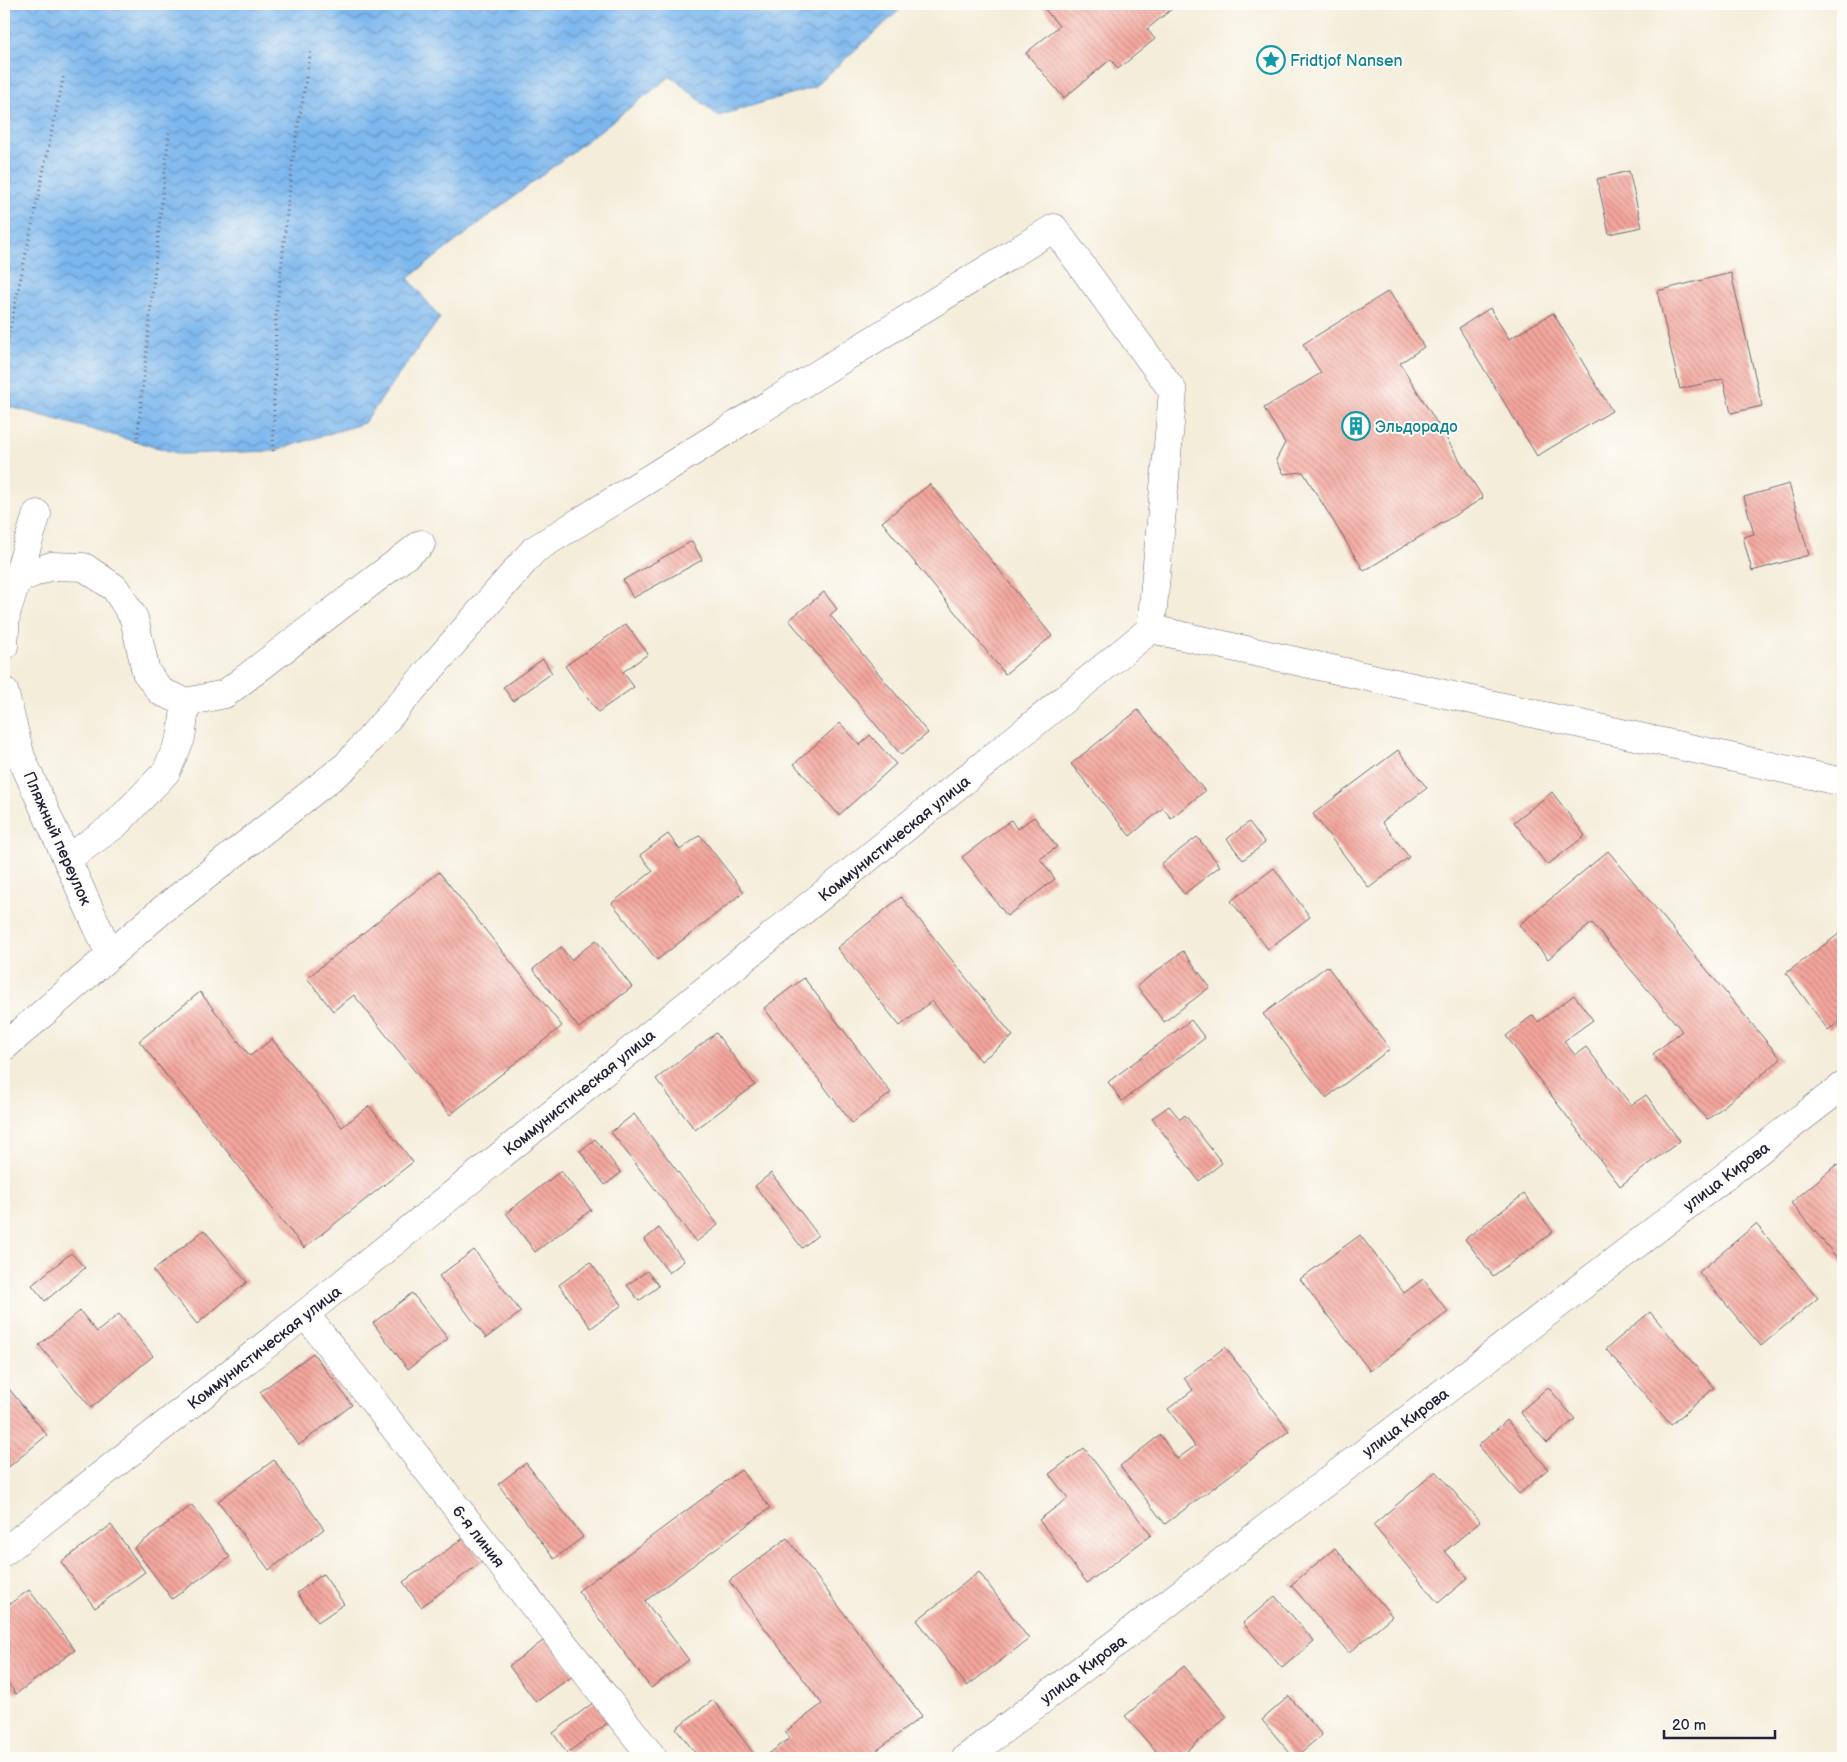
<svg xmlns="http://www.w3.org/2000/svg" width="1847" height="1762" font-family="'Balsamiq Sans',sans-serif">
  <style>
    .water { fill: url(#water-waves); stroke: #4f6c94 }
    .building { fill: url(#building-back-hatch) }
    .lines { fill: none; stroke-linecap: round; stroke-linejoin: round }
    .minor-casing { stroke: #6c6973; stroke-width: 29 }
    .path { stroke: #6c6973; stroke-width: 3; stroke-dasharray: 1 4; stroke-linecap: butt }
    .minor { stroke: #fff; stroke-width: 28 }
    .labels { text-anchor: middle; stroke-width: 4; stroke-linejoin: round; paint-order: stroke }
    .culture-label { font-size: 16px; fill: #0d838f; stroke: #fdfcf7; text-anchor: start }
    .street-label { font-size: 16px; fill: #22223b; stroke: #fdfcf7 }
  </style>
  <defs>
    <pattern id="water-waves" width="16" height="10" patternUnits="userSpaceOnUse" patternTransform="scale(1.25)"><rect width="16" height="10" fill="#7cb7ee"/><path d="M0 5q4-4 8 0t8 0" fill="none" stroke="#6594c2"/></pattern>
    <pattern id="building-back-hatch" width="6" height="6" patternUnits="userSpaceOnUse" patternTransform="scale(1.25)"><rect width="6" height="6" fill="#f4a69c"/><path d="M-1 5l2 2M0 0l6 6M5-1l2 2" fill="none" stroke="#c58780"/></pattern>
  </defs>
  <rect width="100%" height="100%" fill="#fdfcf7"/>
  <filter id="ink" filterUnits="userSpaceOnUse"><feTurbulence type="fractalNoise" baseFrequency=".02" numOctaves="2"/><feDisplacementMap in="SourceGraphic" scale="10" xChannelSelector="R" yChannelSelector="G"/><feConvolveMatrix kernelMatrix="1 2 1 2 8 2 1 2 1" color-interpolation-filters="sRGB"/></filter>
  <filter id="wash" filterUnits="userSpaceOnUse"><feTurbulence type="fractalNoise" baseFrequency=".0096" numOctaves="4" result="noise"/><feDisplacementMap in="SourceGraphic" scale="20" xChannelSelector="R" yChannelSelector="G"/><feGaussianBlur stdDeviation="1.12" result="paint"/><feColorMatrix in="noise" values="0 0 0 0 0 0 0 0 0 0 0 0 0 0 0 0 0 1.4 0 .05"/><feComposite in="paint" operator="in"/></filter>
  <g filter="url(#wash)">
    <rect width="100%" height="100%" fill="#f4edda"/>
    <!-- water -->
    <polygon class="water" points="4,4 906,4 814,87 718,116 671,76 408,278 440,318 364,423 273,451 181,454 4,405"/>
    <g id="blocks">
      <!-- building -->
      <g class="building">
        <polygon points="1047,4 1178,4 1147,29 1155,39 1118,69 1111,59 1064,98 1026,53 1059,26 1043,7"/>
        <polygon points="1629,171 1642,227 1609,234 1597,179"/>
        <polygon points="1731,273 1762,406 1731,413 1723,379 1680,389 1657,291"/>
        <polygon points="1389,291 1424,347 1400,363 1483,498 1364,571 1303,472 1284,474 1276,460 1285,443 1264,408 1321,373 1303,344"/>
        <polygon points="1490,308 1509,339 1553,313 1612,411 1537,456 1459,328"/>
        <polygon points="930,484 1052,636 1005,674 882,522"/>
        <polygon points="1789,484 1809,555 1752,571 1743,537 1754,534 1744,497"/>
        <polygon points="692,541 702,560 633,598 623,580"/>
        <polygon points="824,592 837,609 830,615 928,733 901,755 789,620"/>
        <polygon points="626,624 648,654 623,672 634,687 598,712 565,666"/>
        <polygon points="543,659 552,673 513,701 503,687"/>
        <polygon points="1138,710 1205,791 1171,818 1163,808 1130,836 1071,764"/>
        <polygon points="840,723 860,745 870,735 896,764 839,815 794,764"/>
        <polygon points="1398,750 1427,788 1382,822 1409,857 1369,888 1313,814"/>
        <polygon points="1552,792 1585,836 1547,865 1514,822"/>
        <polygon points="1034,817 1057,847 1040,859 1055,879 1007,916 962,857 1011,820 1017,829"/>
        <polygon points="1249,822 1265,843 1243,860 1227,839"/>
        <polygon points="668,834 680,850 700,835 744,892 657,960 612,903 653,871 640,855"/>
        <polygon points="1197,837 1220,866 1184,894 1161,864"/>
        <polygon points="1608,851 1781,1059 1707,1120 1653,1054 1682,1031 1592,923 1548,959 1519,925"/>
        <polygon points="1274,868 1310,917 1268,949 1231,901"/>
        <polygon points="439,872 562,1026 450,1115 354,995 333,1011 307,978"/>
        <polygon points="901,897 1013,1036 981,1061 932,1001 900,1026 837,948"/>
        <polygon points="1843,931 1843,1019 1828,1030 1786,973"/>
        <polygon points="596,940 632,987 579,1028 533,969 561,947 571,960"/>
        <polygon points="1183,951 1210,987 1164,1022 1137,986"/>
        <polygon points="1327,966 1390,1049 1326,1098 1263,1014"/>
        <polygon points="804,978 891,1093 852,1123 764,1008"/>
        <polygon points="200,992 250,1056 272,1039 342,1127 369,1106 413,1162 304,1248 139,1041"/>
        <polygon points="1574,995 1593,1020 1564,1041 1575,1055 1586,1047 1631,1105 1646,1095 1680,1141 1620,1186 1506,1036 1533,1015 1538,1022"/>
        <polygon points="1191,1020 1205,1038 1122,1101 1108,1082"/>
        <polygon points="716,1033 755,1085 695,1130 656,1079"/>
        <polygon points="1169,1106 1180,1119 1185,1115 1222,1163 1199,1181 1152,1118"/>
        <polygon points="634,1114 718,1225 696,1242 611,1132"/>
        <polygon points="595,1139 621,1173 605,1185 580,1151"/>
        <polygon points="1837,1164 1843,1172 1843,1265 1791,1203"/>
        <polygon points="561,1171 591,1210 535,1252 506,1213"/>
        <polygon points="771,1173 818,1235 802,1248 755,1186"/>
        <polygon points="1524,1194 1553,1232 1493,1276 1465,1239"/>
        <polygon points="1756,1224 1818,1298 1761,1346 1699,1272"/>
        <polygon points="659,1228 684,1261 669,1273 644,1240"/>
        <polygon points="204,1230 247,1282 197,1324 153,1271"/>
        <polygon points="1360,1235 1404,1293 1423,1279 1448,1312 1370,1371 1300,1279"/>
        <polygon points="474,1250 521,1312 486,1338 439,1276"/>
        <polygon points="71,1253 85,1268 45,1301 32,1285"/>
        <polygon points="590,1262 622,1305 591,1328 559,1285"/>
        <polygon points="647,1271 659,1286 639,1301 627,1285"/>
        <polygon points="412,1293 448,1339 408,1369 373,1323"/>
        <polygon points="80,1311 97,1332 119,1314 153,1356 91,1408 39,1345"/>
        <polygon points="1650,1312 1714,1388 1671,1425 1606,1349"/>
        <polygon points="1225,1347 1289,1431 1165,1524 1120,1466 1160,1435 1177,1459 1195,1446 1168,1409 1193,1390 1184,1378"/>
        <polygon points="313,1353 352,1405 299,1445 260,1392"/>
        <polygon points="4,1383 47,1435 4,1471"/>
        <polygon points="1548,1387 1575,1419 1547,1443 1520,1412"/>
        <polygon points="1507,1420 1548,1469 1519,1494 1478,1446"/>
        <polygon points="1084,1448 1151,1535 1087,1583 1039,1520 1068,1498 1049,1474"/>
        <polygon points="274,1460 324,1529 269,1570 218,1501"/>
        <polygon points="526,1463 583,1537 554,1559 498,1484"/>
        <polygon points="741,1470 770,1508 645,1601 689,1660 651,1688 578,1591"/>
        <polygon points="1436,1471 1480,1522 1445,1551 1468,1578 1438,1603 1373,1525"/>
        <polygon points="192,1505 230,1557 172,1599 134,1548"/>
        <polygon points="111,1525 145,1572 95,1608 61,1562"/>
        <polygon points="465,1537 483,1561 421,1607 403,1582"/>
        <polygon points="787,1538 922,1716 867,1758 763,1758 790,1738 785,1732 822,1704 729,1581"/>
        <polygon points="1335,1548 1392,1616 1349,1653 1291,1585"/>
        <polygon points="979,1572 1029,1639 967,1686 917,1620"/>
        <polygon points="323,1574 344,1604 318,1622 297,1593"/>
        <polygon points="29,1590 75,1650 16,1694 4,1678 4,1608"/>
        <polygon points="1275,1596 1314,1641 1282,1668 1243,1623"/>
        <polygon points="547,1638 574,1675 536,1702 509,1666"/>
        <polygon points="1184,1666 1227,1717 1179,1758 1162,1758 1125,1716"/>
        <polygon points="1289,1696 1322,1735 1294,1758 1262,1720"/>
        <polygon points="713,1700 757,1758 699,1758 676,1728"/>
        <polygon points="594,1702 609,1722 567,1753 553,1733"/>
      </g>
    </g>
  </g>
  <g filter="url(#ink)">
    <use href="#blocks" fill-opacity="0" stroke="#6c6973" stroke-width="1"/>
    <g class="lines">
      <defs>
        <g id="minor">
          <polyline points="16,580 51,566 84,567 115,588 134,618 146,672 161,692 186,702 225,694 421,544"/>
          <polyline points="4,646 6,614 37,514"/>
          <polyline points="4,691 21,757 110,955"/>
          <polyline points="67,859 115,825 166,772 181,738 186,702"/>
          <polyline points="4,1047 161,911 347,765 534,550 1054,228 1173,391 1151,629 1843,782"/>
          <polyline points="305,1314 653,1758"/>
          <polyline points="4,1552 305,1314 1151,629"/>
          <polyline points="966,1758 1843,1086"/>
        </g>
      </defs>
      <!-- minor casing -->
      <use href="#minor" class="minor-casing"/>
      <!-- path -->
      <g class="path">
        <polyline points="4,357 64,74"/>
        <polyline points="137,442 169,132"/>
        <polyline points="273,451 276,317 293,157 311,49"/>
      </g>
      <!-- minor -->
      <use href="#minor" class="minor"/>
    </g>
  </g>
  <!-- icons -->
  <defs>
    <symbol id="sight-ring" viewBox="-11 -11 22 22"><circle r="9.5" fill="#fdfcf7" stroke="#0f9aa8" stroke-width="1.5"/><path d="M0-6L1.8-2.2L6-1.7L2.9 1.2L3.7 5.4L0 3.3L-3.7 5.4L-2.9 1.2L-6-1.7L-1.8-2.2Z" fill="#0f9aa8"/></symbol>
    <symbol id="building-ring" viewBox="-11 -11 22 22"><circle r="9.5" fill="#fdfcf7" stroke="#0f9aa8" stroke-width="1.5"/><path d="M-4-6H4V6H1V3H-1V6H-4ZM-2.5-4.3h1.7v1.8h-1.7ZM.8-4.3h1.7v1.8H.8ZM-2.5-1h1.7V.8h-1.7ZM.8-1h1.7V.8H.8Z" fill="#0f9aa8"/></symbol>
  </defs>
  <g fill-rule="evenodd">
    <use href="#sight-ring" x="1255" y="44" width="32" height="32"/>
    <use href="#building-ring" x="1340" y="410" width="32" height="32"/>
  </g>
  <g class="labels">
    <!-- culture labels -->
    <g class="culture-label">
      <text x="1290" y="66">Fridtjof Nansen</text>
      <text x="1375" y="432">Эльдорадо</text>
    </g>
    <!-- street labels -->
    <g class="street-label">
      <text transform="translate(58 838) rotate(66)" y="6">Пляжный переулок</text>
      <text transform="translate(894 838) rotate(-39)" y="6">Коммунистическая улица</text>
      <text transform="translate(579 1092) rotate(-39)" y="6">Коммунистическая улица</text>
      <text transform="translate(1726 1176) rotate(-37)" y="6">улица Кирова</text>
      <text transform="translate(264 1347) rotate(-38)" y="6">Коммунистическая улица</text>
      <text transform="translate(1405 1422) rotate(-37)" y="6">улица Кирова</text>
      <text transform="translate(479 1536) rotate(52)" y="6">6-я линия</text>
      <text transform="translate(1083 1669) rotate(-37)" y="6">улица Кирова</text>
    </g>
  </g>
  <!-- margin -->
  <rect width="1847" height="1762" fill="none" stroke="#fdfcf7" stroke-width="20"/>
  <!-- scale -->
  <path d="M1664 1730v8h111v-8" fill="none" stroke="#22223b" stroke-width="2.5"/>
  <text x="1672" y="1730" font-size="15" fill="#22223b" stroke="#fdfcf7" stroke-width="4" paint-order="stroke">20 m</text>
</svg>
